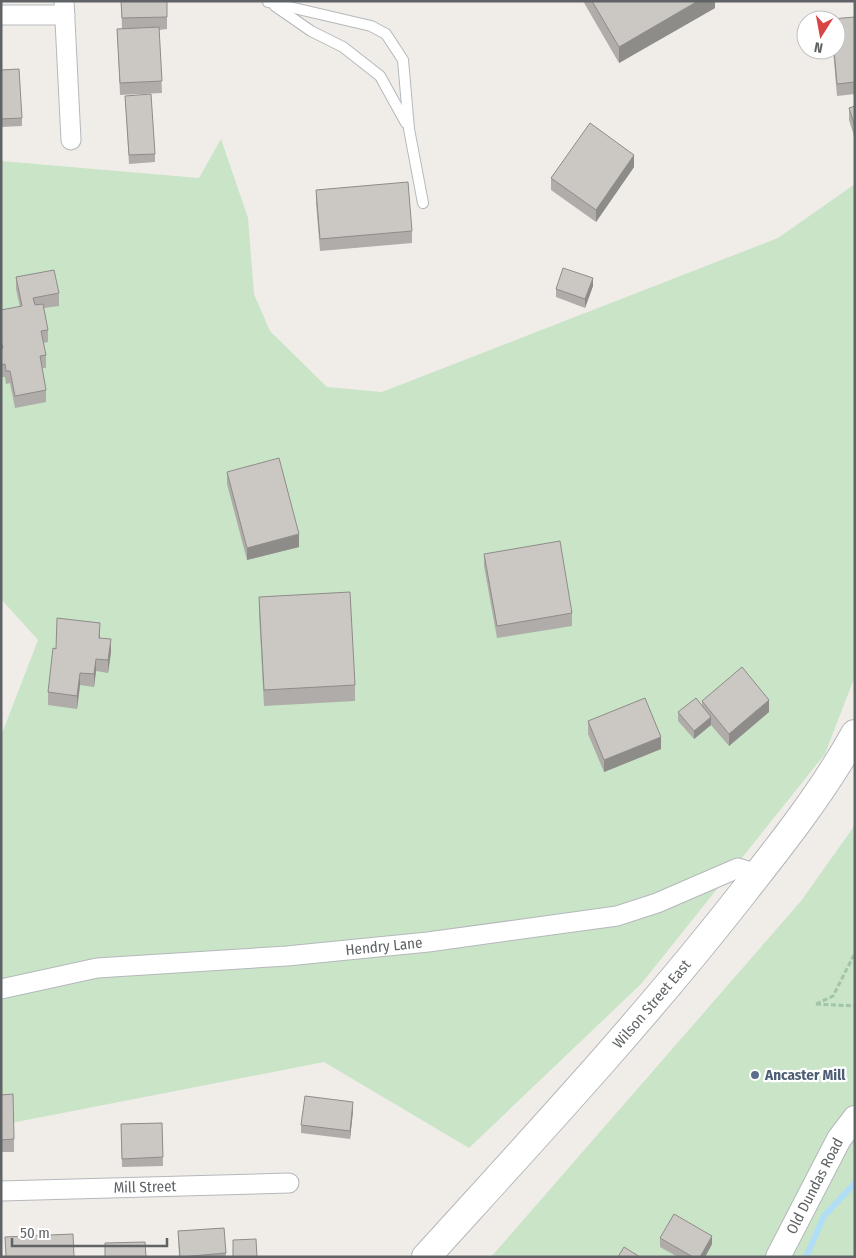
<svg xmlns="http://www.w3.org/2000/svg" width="856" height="1258" font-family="'Fira Sans Condensed',sans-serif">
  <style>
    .green { fill: #c9e4c7 }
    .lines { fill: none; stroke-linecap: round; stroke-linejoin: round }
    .stream { stroke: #b1def7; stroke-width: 6 }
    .service-casing { stroke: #b5b8bb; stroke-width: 12 }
    .minor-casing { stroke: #b5b8bb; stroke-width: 21 }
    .tertiary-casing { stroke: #b5b8bb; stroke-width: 26 }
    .secondary-casing { stroke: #b4b7bb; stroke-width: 30 }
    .path { stroke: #a1c5a8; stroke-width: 3; stroke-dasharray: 5 2.5; stroke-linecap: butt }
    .service { stroke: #fff; stroke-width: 10 }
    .minor { stroke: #fff; stroke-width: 19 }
    .tertiary { stroke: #fff; stroke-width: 24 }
    .secondary { stroke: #fff; stroke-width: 28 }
    .wall { fill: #afaca9 }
    .shaded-wall { fill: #8e8c89 }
    .building { fill: #cbc8c4; stroke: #8e8c89 }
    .service-dot { fill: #5c6f8a; stroke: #fff; stroke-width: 2 }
    .labels { text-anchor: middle; stroke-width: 4.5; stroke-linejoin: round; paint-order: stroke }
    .street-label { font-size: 15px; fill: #5f6366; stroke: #fff }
    .service-label { font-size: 15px; font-weight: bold; fill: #4e5e75; stroke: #fff; text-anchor: start }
  </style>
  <rect width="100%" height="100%" fill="#f0ede8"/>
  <!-- green -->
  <g class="green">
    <polygon points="221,139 248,218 254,294 270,331 327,387 382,392 778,238 855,184 855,676 825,754 641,984 469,1148 324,1062 1,1125 1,736 38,640 1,599 1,161 199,178"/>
    <polygon points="855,825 855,1257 491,1257 801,901"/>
  </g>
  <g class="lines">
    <!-- stream -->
    <polyline class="stream" points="806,1257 824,1216 855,1183"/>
    <defs>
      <g id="service">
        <polyline points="268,2 371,26 386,34 403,60 409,129 423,203"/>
        <polyline points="275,6 311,31 343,47 380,76 406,123"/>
      </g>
      <g id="minor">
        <polyline points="64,1 71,140"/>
        <polyline points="1,15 65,15"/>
        <path id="s1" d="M1 989 97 968 287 956 428 942 617 916 657 903 738 868 758 874"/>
        <path id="s2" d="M1 1191 289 1183"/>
      </g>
      <g id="tertiary">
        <path id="s3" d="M778 1257 839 1139 855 1118"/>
      </g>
      <g id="secondary">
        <path id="s4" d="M426 1257C533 1139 641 1023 739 898 780 846 823 792 855 734"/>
      </g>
    </defs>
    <!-- service casing -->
    <use href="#service" class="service-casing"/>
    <!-- minor casing -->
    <use href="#minor" class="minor-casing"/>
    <!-- tertiary casing -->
    <use href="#tertiary" class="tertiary-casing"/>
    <!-- secondary casing -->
    <use href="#secondary" class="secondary-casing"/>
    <!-- path -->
    <g class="path">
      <polyline points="816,1004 833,996 855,953"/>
      <polyline points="816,1004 855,1006"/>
    </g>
    <!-- service -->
    <use href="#service" class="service"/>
    <!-- minor -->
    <use href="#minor" class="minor"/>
    <!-- tertiary -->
    <use href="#tertiary" class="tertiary"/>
    <!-- secondary -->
    <use href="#secondary" class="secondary"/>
  </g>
  <!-- wall -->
  <g class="wall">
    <polygon points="121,1 167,1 167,29 159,30 162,93 120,95 117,29 122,29"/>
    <polygon points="583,1 715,1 715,8 619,63"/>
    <polygon points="855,17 855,94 837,96 833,50 836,50"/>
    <polygon points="1,70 22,118 22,126 1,127"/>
    <polygon points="125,96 155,154 155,162 129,164"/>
    <polygon points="855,106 855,139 849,120 849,108"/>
    <polygon points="634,167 596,222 551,190 551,178"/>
    <polygon points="316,190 412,231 412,243 320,251 316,203"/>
    <polygon points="16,277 59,293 59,306 44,308 48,330 48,342 43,343 46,355 46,368 42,368 46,390 46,402 15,408 10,383 6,384 5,377 1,377 1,310 20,307 16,289"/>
    <polygon points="593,286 585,308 556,297 556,289"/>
    <polygon points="227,472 299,547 247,560 227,484"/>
    <polygon points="484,554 572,613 572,626 497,638 484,566"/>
    <polygon points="259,597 355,685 355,701 264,706 259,613"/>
    <polygon points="100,635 100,638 111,652 108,673 96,671 94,687 80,685 77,709 48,705 48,692 56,649"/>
    <polygon points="702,701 769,712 729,746 711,725 694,739 678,721 678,712 702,705"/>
    <polygon points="588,721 661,749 604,772 588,734"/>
    <polygon points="1,1095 14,1139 14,1152 1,1152"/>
    <polygon points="353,1111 350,1139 301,1133 301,1125"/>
    <polygon points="162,1123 163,1166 122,1167 121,1124"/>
    <polygon points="224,1228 226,1257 179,1257 178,1231"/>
    <polygon points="660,1238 712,1244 705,1257 678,1257 660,1247"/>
  </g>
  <!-- shaded-wall -->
  <g class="shaded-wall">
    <polygon points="698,1 715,1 715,8 619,63 619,47"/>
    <polygon points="634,155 634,167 596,222 596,210"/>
    <polygon points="593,278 593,286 585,308 585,299"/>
    <polygon points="299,534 299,547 247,560 247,548"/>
    <polygon points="100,623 100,635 99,650 99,638"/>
    <polygon points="111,639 111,652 108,673 108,660"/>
    <polygon points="96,659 96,671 94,687 94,674"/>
    <polygon points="80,673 80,685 77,709 77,696"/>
    <polygon points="769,700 769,712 729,746 729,734"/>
    <polygon points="711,717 711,725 694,739 694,731"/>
    <polygon points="661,737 661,749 604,772 604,760"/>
    <polygon points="353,1102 353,1111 350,1139 350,1131"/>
    <polygon points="712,1236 712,1244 705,1257 700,1257"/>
  </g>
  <!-- building -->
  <g class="building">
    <polygon points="121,1 167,1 167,17 122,18"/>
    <polygon points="592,1 698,1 619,47"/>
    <polygon points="855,17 855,82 837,84 834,50 836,50 836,20 831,20 831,19"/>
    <polygon points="159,27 162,81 120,83 117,29"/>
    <polygon points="19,69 22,118 1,119 1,70"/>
    <polygon points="151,94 155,154 129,155 125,96"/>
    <polygon points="855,106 855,126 849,108"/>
    <polygon points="590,123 634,155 596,210 551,178"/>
    <polygon points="408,182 412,231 320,239 316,190"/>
    <polygon points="563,268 593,278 585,299 556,289"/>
    <polygon points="54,270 59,293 33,298 35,305 43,304 48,330 41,331 46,355 40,356 46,390 15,396 10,371 6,371 5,364 1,365 1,349 3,348 1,341 1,310 22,306 16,277"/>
    <polygon points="279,458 299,534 247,548 227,472"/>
    <polygon points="560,541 572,613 497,626 484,554"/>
    <polygon points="350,592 355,685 264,690 259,597"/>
    <polygon points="57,618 100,623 99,638 111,639 108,660 96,659 94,674 80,673 77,696 48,692 53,648 56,649"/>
    <polygon points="742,667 769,700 729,734 702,701"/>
    <polygon points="645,698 661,737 604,760 588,721"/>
    <polygon points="696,698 711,717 694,731 678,712"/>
    <polygon points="13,1094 14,1139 1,1140 1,1095"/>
    <polygon points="305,1096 353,1102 350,1131 301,1125"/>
    <polygon points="162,1123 163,1157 122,1159 121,1124"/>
    <polygon points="674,1214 712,1236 700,1257 693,1257 660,1238"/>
    <polygon points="224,1228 226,1253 180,1257 178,1231"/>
    <polygon points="73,1234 74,1257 6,1257 5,1237"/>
    <polygon points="256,1239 257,1257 233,1257 233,1240"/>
    <polygon points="145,1242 146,1257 105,1257 105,1243"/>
    <polygon points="624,1247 640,1257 618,1257"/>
  </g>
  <!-- markers -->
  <circle class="service-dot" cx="755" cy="1075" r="5"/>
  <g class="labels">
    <!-- street labels -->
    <g class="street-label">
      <text dy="5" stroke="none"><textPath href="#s1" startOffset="386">Hendry Lane</textPath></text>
      <text dy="5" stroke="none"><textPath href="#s4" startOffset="339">Wilson Street East</textPath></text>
      <text dy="5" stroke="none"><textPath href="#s2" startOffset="144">Mill Street</textPath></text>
      <text dy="5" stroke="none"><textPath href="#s3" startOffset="80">Old Dundas Road</textPath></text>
    </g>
    <!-- service labels -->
    <g class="service-label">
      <text x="765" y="1080">Ancaster Mill</text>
    </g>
  </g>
  <!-- border -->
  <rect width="856" height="1258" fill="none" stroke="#5f6366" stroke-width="5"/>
  <!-- north arrow -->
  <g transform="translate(821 35) rotate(191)"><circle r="24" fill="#ffffff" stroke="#bfc1c2"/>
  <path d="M0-4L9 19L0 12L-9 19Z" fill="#d94544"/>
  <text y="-8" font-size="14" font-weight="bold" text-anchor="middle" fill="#5f6366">N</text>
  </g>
  <!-- scale -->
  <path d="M12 1238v8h155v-8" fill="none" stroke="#5f6366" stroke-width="2.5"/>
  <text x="20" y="1238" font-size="15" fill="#5f6366" stroke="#ffffff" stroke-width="4" paint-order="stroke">50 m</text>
</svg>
